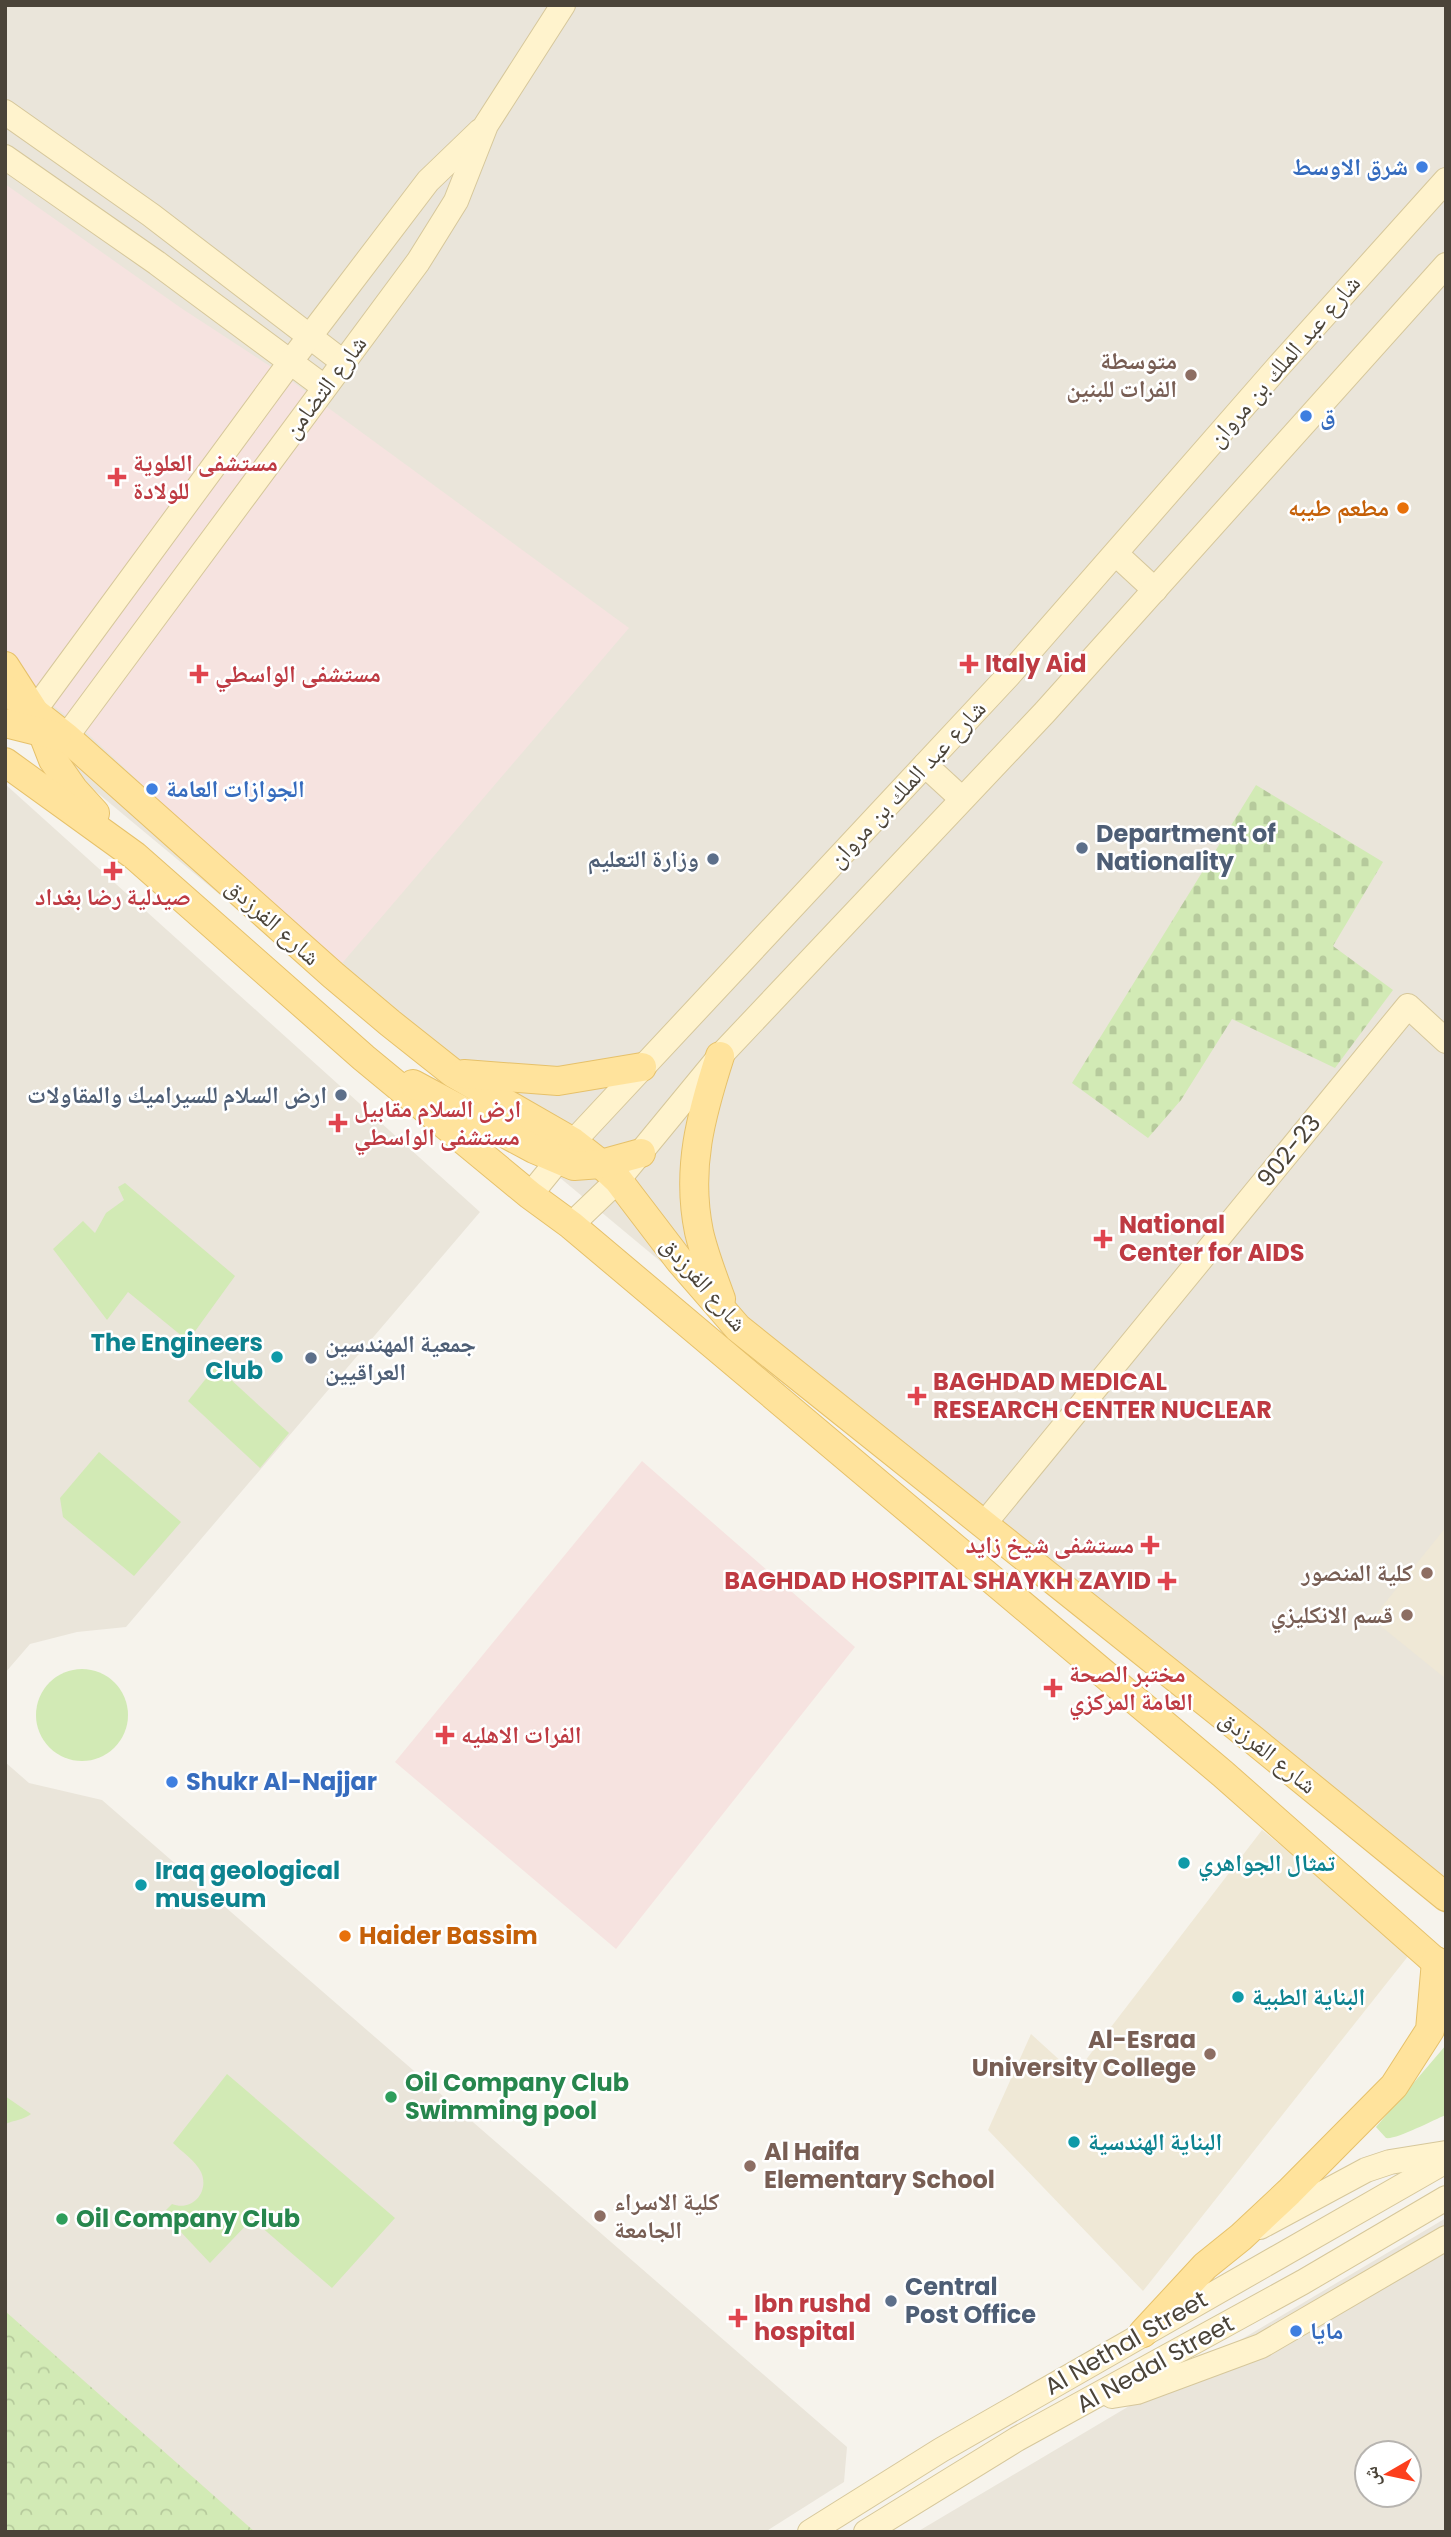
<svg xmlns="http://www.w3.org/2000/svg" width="1451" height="2537" font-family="Poppins,'Noto Naskh Arabic',sans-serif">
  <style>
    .residential { fill: #eae5da; fill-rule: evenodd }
    .education { fill: #efe8d6 }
    .medical { fill: #f6e3e0 }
    .green { fill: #d2eab5 }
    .cemetery { fill: url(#cemetery-stones) }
    .park { fill: url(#park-crowns) }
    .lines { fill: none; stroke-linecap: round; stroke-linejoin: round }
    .secondary-casing { stroke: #d6c79b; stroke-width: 26 }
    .primary-casing { stroke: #e6c16a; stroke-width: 30 }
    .secondary { stroke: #fff3cd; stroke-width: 24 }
    .primary { stroke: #ffe39c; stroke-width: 28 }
    .shop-dot { fill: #3f7fe0; stroke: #fff; stroke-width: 2.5 }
    .education-dot { fill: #8d6e63; stroke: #fff; stroke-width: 2.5 }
    .health-dot { fill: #e0444e; stroke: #fff; stroke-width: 2.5 }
    .food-dot { fill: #e8710a; stroke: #fff; stroke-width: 2.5 }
    .service-dot { fill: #5c6f8a; stroke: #fff; stroke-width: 2.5 }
    .culture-dot { fill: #0f9aa8; stroke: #fff; stroke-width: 2.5 }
    .leisure-dot { fill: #2e9e5b; stroke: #fff; stroke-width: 2.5 }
    .labels { text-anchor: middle; stroke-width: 5; stroke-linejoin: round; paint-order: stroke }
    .shop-label { font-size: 24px; font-weight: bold; fill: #366cbe; stroke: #fff; text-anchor: start }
    .education-label { font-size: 24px; font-weight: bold; fill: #785e54; stroke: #fff; text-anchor: end }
    .street-label { font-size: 24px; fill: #4b4439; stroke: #fff }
    .health-label { font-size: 24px; font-weight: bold; fill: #be3a42; stroke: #fff; text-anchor: start }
    .food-label { font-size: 24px; font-weight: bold; fill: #c56008; stroke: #fff; text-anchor: end }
    .service-label { font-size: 24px; font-weight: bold; fill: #4e5e75; stroke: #fff; text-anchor: start }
    .culture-label { font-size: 24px; font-weight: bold; fill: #0d838f; stroke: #fff; text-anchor: start }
    .leisure-label { font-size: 24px; font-weight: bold; fill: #27864d; stroke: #fff; text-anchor: start }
  </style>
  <defs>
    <pattern id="cemetery-stones" width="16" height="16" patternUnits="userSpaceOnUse" patternTransform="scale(1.75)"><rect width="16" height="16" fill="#d2eab5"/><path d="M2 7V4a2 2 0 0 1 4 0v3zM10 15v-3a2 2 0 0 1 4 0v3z" fill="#b6ca9c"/></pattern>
    <pattern id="park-crowns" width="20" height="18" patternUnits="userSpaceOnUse" patternTransform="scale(1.75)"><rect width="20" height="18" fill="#d2eab5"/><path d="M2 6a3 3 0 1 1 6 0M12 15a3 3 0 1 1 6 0" fill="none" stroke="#b6ca9c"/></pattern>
  </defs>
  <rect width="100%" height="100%" fill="#f6f3ec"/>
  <!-- residential -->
  <g class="residential">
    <polygon points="5,5 1446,5 1446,1915 5,716"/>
    <polygon points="5,784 480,1212 126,1627 77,1632 30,1644 5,1673"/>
    <polygon points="5,1762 29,1783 102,1800 847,2447 844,2482 765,2532 5,2532"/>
    <path d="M1446 2218V2532H917ZM1367 2453H1409V2495H1367Z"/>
  </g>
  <!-- education -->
  <g class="education">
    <polygon points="1446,1527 1446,1679 1372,1619"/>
    <polygon points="1262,1830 1406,1946 1409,1955 1143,2291 988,2130 1031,2034 1075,2074"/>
  </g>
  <!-- medical -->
  <g class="medical">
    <polygon points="5,184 181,308 282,374 629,628 338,968 85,731 5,667"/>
    <polygon points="642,1461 855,1647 616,1949 395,1762"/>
  </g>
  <!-- green -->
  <g class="green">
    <polygon points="125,1183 235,1276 188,1341 128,1292 107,1320 53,1249 83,1221 95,1233 106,1213 124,1200 118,1187"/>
    <polygon points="216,1366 289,1433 260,1468 188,1401"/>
    <polygon points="99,1452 181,1522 134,1576 63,1517 60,1498"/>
    <circle cx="82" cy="1715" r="46"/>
    <path d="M1446 2045V2115C1433 2120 1396 2140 1386 2138L1376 2127Z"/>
    <path d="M227 2074 395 2218 332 2288 252 2219 210 2263 163 2213 172 2204C192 2212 210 2192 201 2172 195 2160 182 2152 173 2143Z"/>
    <path d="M5 2096 31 2114C23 2120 15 2120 5 2124Z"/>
  </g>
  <!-- cemetery -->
  <polygon class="cemetery" points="1256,785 1383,862 1333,946 1393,990 1335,1068 1232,1019 1181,1100 1148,1138 1072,1083"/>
  <!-- park -->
  <polygon class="park" points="5,2311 255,2532 5,2532"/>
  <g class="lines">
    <defs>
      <g id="secondary">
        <polyline points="5,112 151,215 343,362"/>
        <polyline points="5,157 157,263 324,387"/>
        <polyline points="1116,554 1155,590"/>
        <polyline points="34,711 291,361 428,181 480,131"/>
        <polyline points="66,737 418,262 456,201 486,125 563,5"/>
        <polyline points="925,765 962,799"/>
        <polyline points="530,1195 573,1142 1008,676 1277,368 1446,180"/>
        <polyline points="571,1225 618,1180 720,1056 1045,712 1446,265"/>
        <polyline points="984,1524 1408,1006 1446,1041"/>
        <polyline points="1260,2227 1366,2170 1390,2162 1446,2153"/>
        <polyline points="1112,2396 1137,2392 1261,2346 1446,2238"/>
        <polyline points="810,2532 941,2450 1446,2161"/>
        <polyline points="866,2532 1017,2439 1303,2282 1446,2198"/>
      </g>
      <g id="primary">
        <polyline points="5,666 34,711 53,760 74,790 95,813"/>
        <polyline points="5,689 66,737 333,975 390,1023 453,1073 573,1142 601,1164 618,1180 679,1260 738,1328 1251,1738 1446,1897"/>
        <polyline points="5,723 57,736"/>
        <polyline points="5,762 135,856 364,1058 530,1195 571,1225 1223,1774 1446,1971"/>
        <path d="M720 1056C701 1115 686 1169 699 1232 704 1254 713 1277 721 1299"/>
        <polyline points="464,1074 558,1081 642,1067"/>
        <polyline points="413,1084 534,1149 574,1166 601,1164 641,1153"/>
        <polyline points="1143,2333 1205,2266 1241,2237 1289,2192 1394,2086 1430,2030 1436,1961"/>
      </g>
    </defs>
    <!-- secondary casing -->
    <use href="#secondary" class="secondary-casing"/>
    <!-- primary casing -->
    <use href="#primary" class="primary-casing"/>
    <!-- secondary -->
    <use href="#secondary" class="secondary"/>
    <!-- primary -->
    <use href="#primary" class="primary"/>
  </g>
  <!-- markers -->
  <g class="shop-dot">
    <circle cx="1422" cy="167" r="7"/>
    <circle cx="1306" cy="416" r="7"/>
    <circle cx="152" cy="789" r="7"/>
    <circle cx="172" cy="1782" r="7"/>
    <circle cx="1296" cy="2331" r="7"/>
  </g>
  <g class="education-dot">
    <circle cx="1191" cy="375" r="7"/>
    <circle cx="1427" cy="1573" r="7"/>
    <circle cx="1407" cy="1615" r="7"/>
    <circle cx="1210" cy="2054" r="7"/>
    <circle cx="750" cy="2166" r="7"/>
    <circle cx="600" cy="2216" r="7"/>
  </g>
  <g class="health-dot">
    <path d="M113.5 466.5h7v7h7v7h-7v7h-7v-7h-7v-7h7z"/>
    <path d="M965.5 653.5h7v7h7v7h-7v7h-7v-7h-7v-7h7z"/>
    <path d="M195.5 663.5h7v7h7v7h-7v7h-7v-7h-7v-7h7z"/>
    <path d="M109.5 860.5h7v7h7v7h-7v7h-7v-7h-7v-7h7z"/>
    <path d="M334.5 1112.5h7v7h7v7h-7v7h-7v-7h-7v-7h7z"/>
    <path d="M1099.5 1228.5h7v7h7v7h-7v7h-7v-7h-7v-7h7z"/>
    <path d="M913.5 1385.5h7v7h7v7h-7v7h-7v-7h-7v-7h7z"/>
    <path d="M1146.5 1534.5h7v7h7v7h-7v7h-7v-7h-7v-7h7z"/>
    <path d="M1163.5 1570.5h7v7h7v7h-7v7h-7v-7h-7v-7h7z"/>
    <path d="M1049.5 1677.5h7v7h7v7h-7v7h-7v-7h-7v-7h7z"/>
    <path d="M441.5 1724.5h7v7h7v7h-7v7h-7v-7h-7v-7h7z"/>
    <path d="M734.5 2307.5h7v7h7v7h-7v7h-7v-7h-7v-7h7z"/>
  </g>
  <g class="food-dot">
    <circle cx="1403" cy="508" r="7"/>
    <circle cx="345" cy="1936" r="7"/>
  </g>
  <g class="service-dot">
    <circle cx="1082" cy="848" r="7"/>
    <circle cx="713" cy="859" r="7"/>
    <circle cx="341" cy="1095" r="7"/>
    <circle cx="311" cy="1358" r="7"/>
    <circle cx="891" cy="2301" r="7"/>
  </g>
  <g class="culture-dot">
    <circle cx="277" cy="1357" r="7"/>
    <circle cx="1184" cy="1863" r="7"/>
    <circle cx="141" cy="1885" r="7"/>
    <circle cx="1238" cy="1997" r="7"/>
    <circle cx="1074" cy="2142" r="7"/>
  </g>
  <g class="leisure-dot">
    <circle cx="391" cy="2097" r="7"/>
    <circle cx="62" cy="2219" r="7"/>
  </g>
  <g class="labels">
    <!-- shop labels -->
    <g class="shop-label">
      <text x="1408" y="175" text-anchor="end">شرق الاوسط</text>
      <text x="1320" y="424">ق</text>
      <text x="166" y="797">الجوازات العامة</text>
      <text x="186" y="1790">Shukr Al-Najjar</text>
      <text x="1310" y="2339">مايا</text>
    </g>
    <!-- education labels -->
    <g class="education-label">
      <text x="1177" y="369">متوسطة<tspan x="1177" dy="28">الفرات للبنين</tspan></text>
      <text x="1413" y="1581">كلية المنصور</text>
      <text x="1393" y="1623">قسم الانكليزي</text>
      <text x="1196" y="2048">Al-Esraa<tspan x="1196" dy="28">University College</tspan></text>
      <text x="764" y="2160" text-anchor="start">Al Haifa<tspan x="764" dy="28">Elementary School</tspan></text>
      <text x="614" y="2210" text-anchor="start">كلية الاسراء<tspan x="614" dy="28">الجامعة</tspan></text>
    </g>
    <!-- street labels -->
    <g class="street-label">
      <text transform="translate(1284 361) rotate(-49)" y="8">شارع عبد الملك بن مروان</text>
      <text transform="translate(325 387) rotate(-53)" y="8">شارع التضامن</text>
      <text transform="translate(907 784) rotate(-47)" y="8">شارع عبد الملك بن مروان</text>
      <text transform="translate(273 922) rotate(42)" y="8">شارع الفرزدق</text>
      <text transform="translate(1289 1151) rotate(-51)" y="8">902-23</text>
      <text transform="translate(704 1284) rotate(49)" y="8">شارع الفرزدق</text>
      <text transform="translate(1268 1752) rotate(39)" y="8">شارع الفرزدق</text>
      <text transform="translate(1126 2343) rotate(-30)" y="8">Al Nethal Street</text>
      <text transform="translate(1155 2364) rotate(-29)" y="8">Al Nedal Street</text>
    </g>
    <!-- health labels -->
    <g class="health-label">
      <text x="133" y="471">مستشفى العلوية<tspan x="133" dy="28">للولادة</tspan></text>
      <text x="985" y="672">Italy Aid</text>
      <text x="215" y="682">مستشفى الواسطي</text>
      <text x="113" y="905" text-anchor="middle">صيدلية رضا بغداد</text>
      <text x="354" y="1117">ارض السلام مقابيل<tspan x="354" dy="28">مستشفى الواسطي</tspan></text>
      <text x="1119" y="1233">National<tspan x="1119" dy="28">Center for AIDS</tspan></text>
      <text x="933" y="1390">BAGHDAD MEDICAL<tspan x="933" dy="28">RESEARCH CENTER NUCLEAR</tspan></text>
      <text x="1134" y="1553" text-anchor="end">مستشفى شيخ زايد</text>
      <text x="1151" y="1589" text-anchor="end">BAGHDAD HOSPITAL SHAYKH ZAYID</text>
      <text x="1069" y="1682">مختبر الصحة<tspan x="1069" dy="28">العامة المركزي</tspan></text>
      <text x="461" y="1743">الفرات الاهليه</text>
      <text x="754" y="2312">Ibn rushd<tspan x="754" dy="28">hospital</tspan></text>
    </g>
    <!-- food labels -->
    <g class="food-label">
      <text x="1389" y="516">مطعم طيبه</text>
      <text x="359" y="1944" text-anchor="start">Haider Bassim</text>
    </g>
    <!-- service labels -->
    <g class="service-label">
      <text x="1096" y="842">Department of<tspan x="1096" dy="28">Nationality</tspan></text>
      <text x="699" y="867" text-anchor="end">وزارة التعليم</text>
      <text x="327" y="1103" text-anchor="end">ارض السلام للسيراميك والمقاولات</text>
      <text x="325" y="1352">جمعية المهندسين<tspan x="325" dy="28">العراقيين</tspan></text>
      <text x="905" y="2295">Central<tspan x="905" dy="28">Post Office</tspan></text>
    </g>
    <!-- culture labels -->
    <g class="culture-label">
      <text x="263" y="1351" text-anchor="end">The Engineers<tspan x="263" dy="28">Club</tspan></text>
      <text x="1198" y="1871">تمثال الجواهري</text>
      <text x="155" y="1879">Iraq geological<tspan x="155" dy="28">museum</tspan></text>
      <text x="1252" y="2005">البناية الطبية</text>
      <text x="1088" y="2150">البناية الهندسية</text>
    </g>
    <!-- leisure labels -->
    <g class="leisure-label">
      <text x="405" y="2091">Oil Company Club<tspan x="405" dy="28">Swimming pool</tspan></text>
      <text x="76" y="2227">Oil Company Club</text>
    </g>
  </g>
  <!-- border -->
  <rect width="1451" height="2537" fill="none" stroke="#4b4439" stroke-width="14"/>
  <!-- north arrow -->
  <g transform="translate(1388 2474) rotate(261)"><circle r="33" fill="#ffffff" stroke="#b7b4b0" stroke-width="2"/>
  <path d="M0-5L12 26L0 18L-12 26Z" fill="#fc3f1d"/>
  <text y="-10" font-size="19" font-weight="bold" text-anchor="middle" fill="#4b4439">ش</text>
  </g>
</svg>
